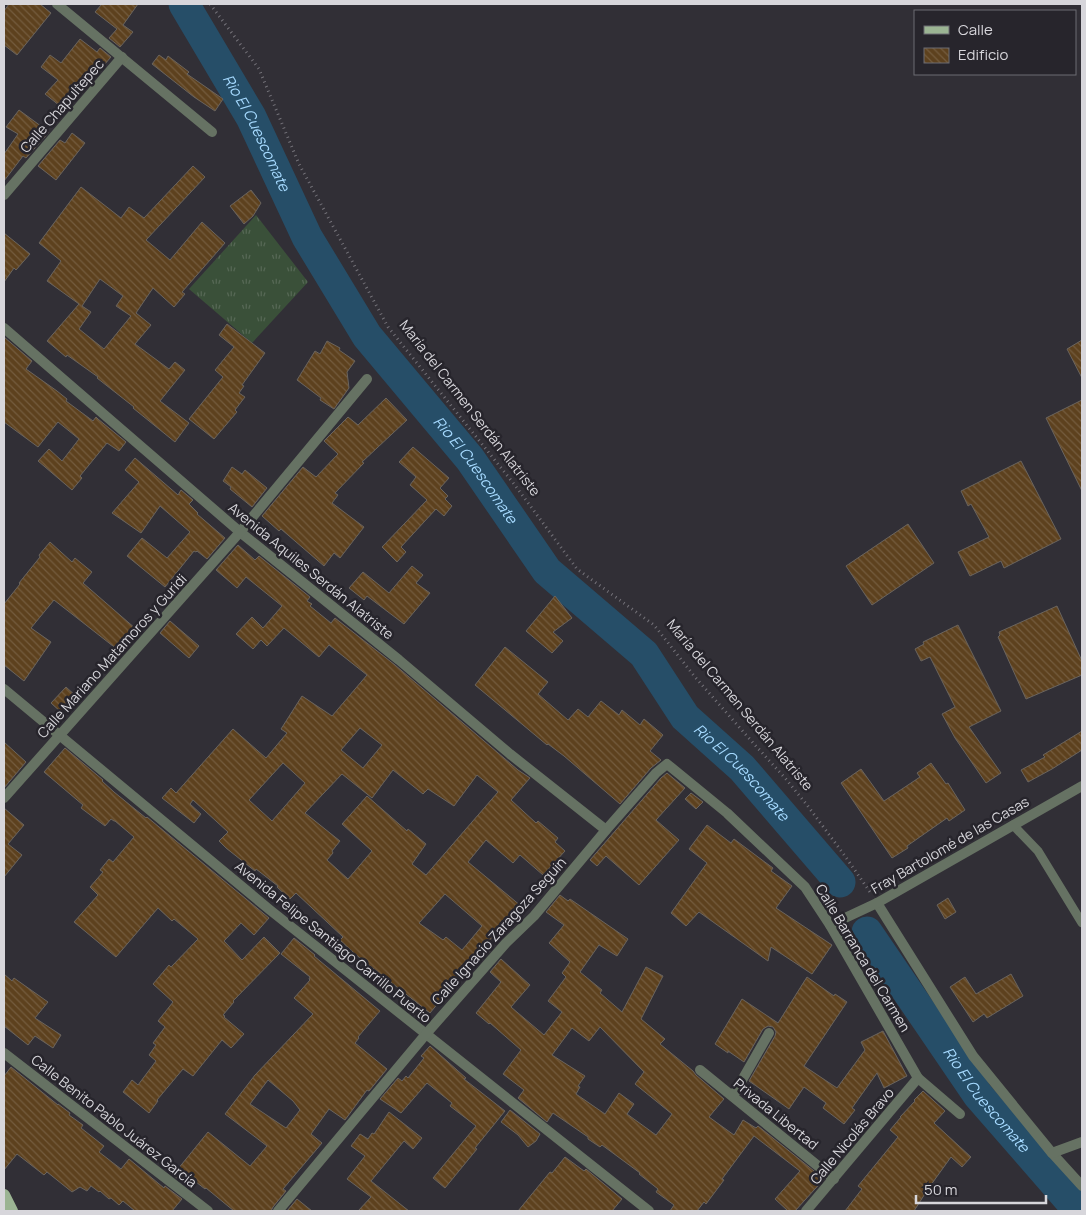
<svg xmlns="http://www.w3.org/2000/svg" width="1086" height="1215" font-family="Manrope,sans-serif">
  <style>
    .grass { fill: url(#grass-tufts) }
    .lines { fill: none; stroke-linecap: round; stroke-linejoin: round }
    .river { stroke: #264e68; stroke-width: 31 }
    .building { fill: url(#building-back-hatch); stroke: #6a645e; fill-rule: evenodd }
    .path { stroke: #75737a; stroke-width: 3; stroke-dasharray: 1 4; stroke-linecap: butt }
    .service { stroke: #667263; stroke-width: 9 }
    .minor { stroke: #667263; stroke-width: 10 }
    .primary { stroke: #9bb493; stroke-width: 12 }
    .labels { text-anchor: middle; stroke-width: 5; stroke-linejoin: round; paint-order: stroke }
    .street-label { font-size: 14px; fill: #d7d6db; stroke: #27252c }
    .water-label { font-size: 15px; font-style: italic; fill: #a5d9fe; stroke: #27252c }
  </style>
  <defs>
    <pattern id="grass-tufts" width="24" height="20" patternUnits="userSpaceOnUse" patternTransform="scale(1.25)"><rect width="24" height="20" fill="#3a5039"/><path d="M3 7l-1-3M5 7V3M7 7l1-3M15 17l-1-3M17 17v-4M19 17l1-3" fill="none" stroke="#566855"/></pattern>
    <pattern id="building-back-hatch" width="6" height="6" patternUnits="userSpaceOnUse" patternTransform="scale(1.25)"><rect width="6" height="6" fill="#5d411e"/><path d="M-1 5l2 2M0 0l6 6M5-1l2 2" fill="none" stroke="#745c3e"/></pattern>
  </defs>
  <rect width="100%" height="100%" fill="#312f36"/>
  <!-- grass -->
  <polygon class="grass" points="256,215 308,282 252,343 189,289"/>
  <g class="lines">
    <!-- river -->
    <g class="river">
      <path id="s1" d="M184 4 251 117 307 237 367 336 470 459 547 571 644 654 685 717 742 768 840 882"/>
      <path id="s2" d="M867 932 978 1095 1079 1211"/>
    </g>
  </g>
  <!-- building -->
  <g class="building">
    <polygon points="9,4 40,4 51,13 17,55 4,45 4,11"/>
    <polygon points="102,4 138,4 123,25 133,32 120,47 109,38 117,29 95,12"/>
    <polygon points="80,39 97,52 100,48 111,57 65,110 45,94 58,80 41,67 50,55 61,63"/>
    <polygon points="159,55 166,60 168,56 189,72 187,74 223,99 215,111 194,97 152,64"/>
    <polygon points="19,110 49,132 26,158 23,156 4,181 4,154 18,134 6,127"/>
    <polygon points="72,133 85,143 56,180 38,166 60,140 65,143"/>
    <path d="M193 166 205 177 146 240 170 260 202 222 225 243 182 292 185 294 174 307 153 288 136 313 151 325 135 344 169 369 175 362 185 370 160 401 189 423 175 442 133 408 134 407 97 378 98 377 67 355 66 357 47 341 79 304 47 281 61 261 39 243 81 187 121 218 129 207 144 218ZM100 279 123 296 116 306 131 316 104 349 79 329 91 312 82 306Z"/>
    <polygon points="251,190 261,203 253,216 244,224 230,206"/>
    <polygon points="4,233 30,254 16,270 14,268 4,282"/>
    <polygon points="227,324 265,353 242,385 244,386 239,393 245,397 235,410 237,412 214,439 189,419 223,377 215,370 234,347 219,335"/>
    <polygon points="4,337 32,361 26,369 57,391 67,399 66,401 93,421 96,417 98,419 126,442 119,451 107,443 80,476 82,478 72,490 38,461 49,449 62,461 79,439 58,422 38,447 4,422"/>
    <polygon points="1082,340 1082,378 1067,349"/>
    <polygon points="327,341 340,348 339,350 355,361 347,372 349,388 334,409 320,400 321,398 297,380 315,351 320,354"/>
    <polygon points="386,398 407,420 362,462 364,463 335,493 338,495 332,503 364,527 340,558 334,553 324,566 281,529 279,531 262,516 303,467 316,477 338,454 324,441 348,417 358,425"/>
    <polygon points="1082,400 1082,491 1046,418"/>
    <polygon points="413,447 449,478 440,488 448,496 445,499 452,506 444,516 436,509 401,547 406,552 397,562 382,547 427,500 410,485 416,477 399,462"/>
    <polygon points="135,458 178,495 181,490 193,500 189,504 198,513 197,514 225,538 207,559 197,551 196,552 194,551 165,587 127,556 142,538 167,558 190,532 160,506 141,533 112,513 139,482 125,470"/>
    <polygon points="1021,461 1061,539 1004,568 1001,561 970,576 958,552 989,537 971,504 968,506 961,491"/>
    <polygon points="232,467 242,474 245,470 267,488 252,507 230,489 231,487 223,481"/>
    <polygon points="908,524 934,563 872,605 846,566"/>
    <polygon points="50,542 72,562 75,558 92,572 83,583 136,629 118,650 54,600 31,628 51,642 24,681 4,665 4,604 20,584 19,583 40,557 39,555"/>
    <path d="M238 545 255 560 259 556 310 597 307 601 312 604 310 606 331 623 335 618 395 665 518 770 530 778 511 800 536 823 538 821 558 838 555 842 565 851 543 875 520 855 513 863 486 840 468 862 521 906 485 945 491 950 479 963 474 959 430 1013 355 954 340 940 343 937 296 893 290 899 277 887 278 886 256 869 255 871 226 848 219 841 228 832 193 800 190 804 201 814 194 823 162 798 171 788 176 793 233 729 266 758 287 733 281 729 302 696 332 716 367 675 329 645 319 657 284 628 267 646 261 640 253 649 236 634 252 617 263 628 282 606 246 577 237 588 216 570ZM360 728 382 745 363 768 341 750ZM283 763 305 783 272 821 249 800ZM393 770 423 794 428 789 454 806 477 775 498 792 426 875 412 864 426 844 408 829 407 831 367 796 342 824 372 851 348 879 327 860 333 853 332 851 340 841 305 813 342 774 372 798ZM445 894 482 926 462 950 446 937 443 940 419 923Z"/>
    <polygon points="412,566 423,575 416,583 430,593 404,624 367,596 364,600 349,588 363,572 389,593"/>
    <polygon points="555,596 572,618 553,632 563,641 552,653 526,631"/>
    <polygon points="1057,606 1082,661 1082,675 1026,699 998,637 1000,635 999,632"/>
    <polygon points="170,621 199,646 189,658 160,633"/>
    <polygon points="958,625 1001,711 969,727 1001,773 986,783 955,738 942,714 955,707 930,657 921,661 915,649 924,644 923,642"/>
    <polygon points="505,647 548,682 538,694 568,720 578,709 588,717 601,701 619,715 622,710 640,725 644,719 663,735 650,751 661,760 651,768 620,804 564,756 548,744 547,745 475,685"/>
    <polygon points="66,687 77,697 62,713 51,703"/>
    <polygon points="1082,731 1082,750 1052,769 1028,782 1021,770 1045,757 1043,755"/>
    <polygon points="4,742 26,762 4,788"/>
    <polygon points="65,748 103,780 102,781 114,792 146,818 147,817 269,918 254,935 241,923 224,941 242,960 264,937 280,953 233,1001 234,1002 223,1015 225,1016 224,1017 244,1034 231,1048 222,1040 193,1076 183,1069 157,1100 158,1101 149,1113 123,1092 132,1080 138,1085 156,1061 149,1055 156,1045 153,1043 165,1027 158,1021 173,1002 153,984 169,965 171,967 198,939 174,919 172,921 158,908 116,957 74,922 98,895 90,887 103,872 100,870 109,859 113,862 134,837 115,821 114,821 111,819 105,826 81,808 83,805 44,772"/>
    <polygon points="931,763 946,784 948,783 965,810 949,821 947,818 907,846 908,848 892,858 841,783 861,769 884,801 920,777 917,773"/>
    <polygon points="667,773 685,788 656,820 679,840 639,885 606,856 597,866 590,860 661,778"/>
    <polygon points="691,793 703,802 696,809 685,799"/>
    <polygon points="4,808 24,825 8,844 22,855 4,877"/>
    <polygon points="707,825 731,843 734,839 758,857 773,868 771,871 792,886 776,908 832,945 812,974 771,947 768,961 699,912 686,926 671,913 707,863 689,849"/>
    <path d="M560 895 568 901 570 899 628 939 617 956 599 945 580 972 602 990 600 993 622 1012 646 967 663 976 641 1019 665 1039 660 1044 693 1071 696 1075 724 1099 709 1117 734 1135 743 1120 756 1128 758 1126 824 1179 795 1211H788L775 1199 800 1171 754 1136 722 1179 724 1180 706 1204 704 1202 697 1211H670L674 1205 656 1192 658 1189 639 1174 640 1173 602 1145 600 1147 588 1139V1137L553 1113 547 1122 518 1098 524 1090 503 1074 521 1050 490 1023 489 1024 476 1013 501 982 490 972 501 959 530 985 511 1007 544 1035 562 1012 548 1001 566 977 562 973 570 962 549 943 564 925 546 912ZM600 1027 644 1072 635 1084 672 1114 656 1135 627 1114 634 1104 619 1093 605 1114 576 1094 580 1087 578 1086 585 1076 552 1055 572 1028 589 1041Z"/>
    <polygon points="948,898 956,912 945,919 937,905"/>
    <path d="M294 938 315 955 314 956 380 1011 358 1037 359 1038 355 1043 387 1069 369 1091 367 1090 345 1120 329 1109 311 1134 322 1143 283 1189 286 1191 273 1207 271 1211H234L206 1188 205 1189 196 1182 191 1189 173 1175 208 1132 250 1166 267 1146 225 1114 255 1075 313 1014 294 998 310 980 309 979 310 977 281 954ZM268 1080 293 1101 300 1110 286 1128 250 1104Z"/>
    <polygon points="4,974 12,981 14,978 48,1002 35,1018 61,1035 53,1048 35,1036 28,1045 4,1026"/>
    <polygon points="1011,974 1023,996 987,1018 984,1014 973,1022 950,987 965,977 976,994"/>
    <polygon points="807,977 834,996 835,994 847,1002 804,1066 837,1088 865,1050 861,1042 883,1031 907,1076 884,1088 877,1073 852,1108 855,1110 844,1124 823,1108 826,1103 804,1087 789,1109 749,1081 775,1036 776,1032 773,1027 768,1026 763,1029 744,1062 728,1051 728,1053 715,1044 742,999 778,1023"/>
    <polygon points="430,1046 466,1078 464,1079 505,1111 475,1148 477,1149 445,1188 433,1178 476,1126 450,1106 452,1103 427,1083 401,1113 380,1099 398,1078 402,1081 406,1076 408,1078 424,1058 421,1056"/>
    <polygon points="11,1067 58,1105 58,1104 70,1113 69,1115 83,1125 81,1128 104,1146 99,1152 121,1169 129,1159 164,1188 165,1186 182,1199 172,1211 135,1211 123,1201 119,1205 111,1198 109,1199 100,1191 99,1192 91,1186 87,1191 80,1187 72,1192 47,1172 44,1175 17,1154 4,1170 4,1076"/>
    <polygon points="923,1091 945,1111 934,1123 971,1157 962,1167 951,1157 928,1189 914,1211 845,1211 862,1189 858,1186 898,1137 890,1130 901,1117 900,1117 915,1101 914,1100"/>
    <polygon points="510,1110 540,1134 536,1141 528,1147 518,1135 501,1122"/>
    <polygon points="389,1112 422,1138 413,1149 404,1141 371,1181 409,1211 358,1211 371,1197 347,1179 365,1156 351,1146 360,1134 368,1139 372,1133 374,1134"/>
    <polygon points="565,1157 584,1171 586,1169 622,1199 612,1211 518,1211 550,1172 552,1173"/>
    <polygon points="297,1199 312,1211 287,1211"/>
  </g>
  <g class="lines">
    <!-- path -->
    <polyline class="path" points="210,4 259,69 299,164 388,327 514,484 577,569 654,625 695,677 755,745 785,778 807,805 845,856 870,892"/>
    <!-- service -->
    <polyline class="service" points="1013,825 1038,851 1082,923"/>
    <!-- minor -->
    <g class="minor">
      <polyline points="57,4 212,132"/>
      <polyline points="4,195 122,57"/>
      <polyline points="4,328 240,532 399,660 510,754 606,830"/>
      <polyline points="4,689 270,910 649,1211"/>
      <polyline points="4,798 240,532 367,379"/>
      <polyline points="877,903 973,1056 1052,1153 1082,1186"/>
      <polyline points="830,925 877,903 1082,786"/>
      <polyline points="4,1053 208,1211"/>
      <polyline points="700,1070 834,1179"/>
      <polyline points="733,1096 769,1033"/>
      <polyline points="1052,1153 1082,1142"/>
      <polyline points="278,1211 426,1034 506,943 534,916 606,830 656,773 667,764 727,813 805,887 830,925 918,1078 960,1114"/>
      <polyline points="806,1211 918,1078"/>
    </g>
    <!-- primary -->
    <polyline class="primary" points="4,1195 12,1211"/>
  </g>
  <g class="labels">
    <!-- street labels -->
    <g class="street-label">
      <text transform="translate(62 106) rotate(-49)" y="5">Calle Chapultepec</text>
      <text transform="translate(470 408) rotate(52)" y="5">María del Carmen Serdán Alatriste</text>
      <text transform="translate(311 571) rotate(39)" y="5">Avenida Aquiles Serdán Alatriste</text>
      <text transform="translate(112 656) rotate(-48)" y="5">Calle Mariano Matamoros y Guridi</text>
      <text transform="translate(740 705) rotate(50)" y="5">María del Carmen Serdán Alatriste</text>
      <text transform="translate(950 845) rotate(-30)" y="5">Fray Bartolomé de las Casas</text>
      <text transform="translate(499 931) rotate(-48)" y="5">Calle Ignacio Zaragoza Seguin</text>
      <text transform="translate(333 942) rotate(39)" y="5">Avenida Felipe Santiago Carrillo Puerto</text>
      <text transform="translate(863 958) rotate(59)" y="5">Calle Barranca del Carmen</text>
      <text transform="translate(776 1114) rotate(39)" y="5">Privada Libertad</text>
      <text transform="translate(114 1121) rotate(38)" y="5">Calle Benito Pablo Juárez García</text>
      <text transform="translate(852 1136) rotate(-50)" y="5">Calle Nicolás Bravo</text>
    </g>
    <!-- water labels -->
    <g class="water-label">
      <text dy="5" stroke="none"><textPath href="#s1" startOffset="148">Rio El Cuescomate</textPath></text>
      <text dy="5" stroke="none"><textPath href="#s1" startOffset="552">Rio El Cuescomate</textPath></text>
      <text dy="5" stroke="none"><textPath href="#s1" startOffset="958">Rio El Cuescomate</textPath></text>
      <text dy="5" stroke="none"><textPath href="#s2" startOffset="206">Rio El Cuescomate</textPath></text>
    </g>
  </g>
  <!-- border -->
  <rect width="1086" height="1215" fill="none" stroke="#d7d6db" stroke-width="10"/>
  <!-- legend -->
  <rect x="914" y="10" width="162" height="65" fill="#27252c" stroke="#6d6c72"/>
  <rect x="924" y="26" width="25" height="8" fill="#9bb493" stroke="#6d6c72"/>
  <text x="958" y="35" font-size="15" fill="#d7d6db">Calle</text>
  <rect x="924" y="48" width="25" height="15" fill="url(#building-back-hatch)" stroke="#6d6c72"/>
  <text x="958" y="60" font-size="15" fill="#d7d6db">Edificio</text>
  <!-- scale -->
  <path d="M916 1195v8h130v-8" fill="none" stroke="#d7d6db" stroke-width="2.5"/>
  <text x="924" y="1195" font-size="15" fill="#d7d6db" stroke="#27252c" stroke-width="4" paint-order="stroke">50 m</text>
</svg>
